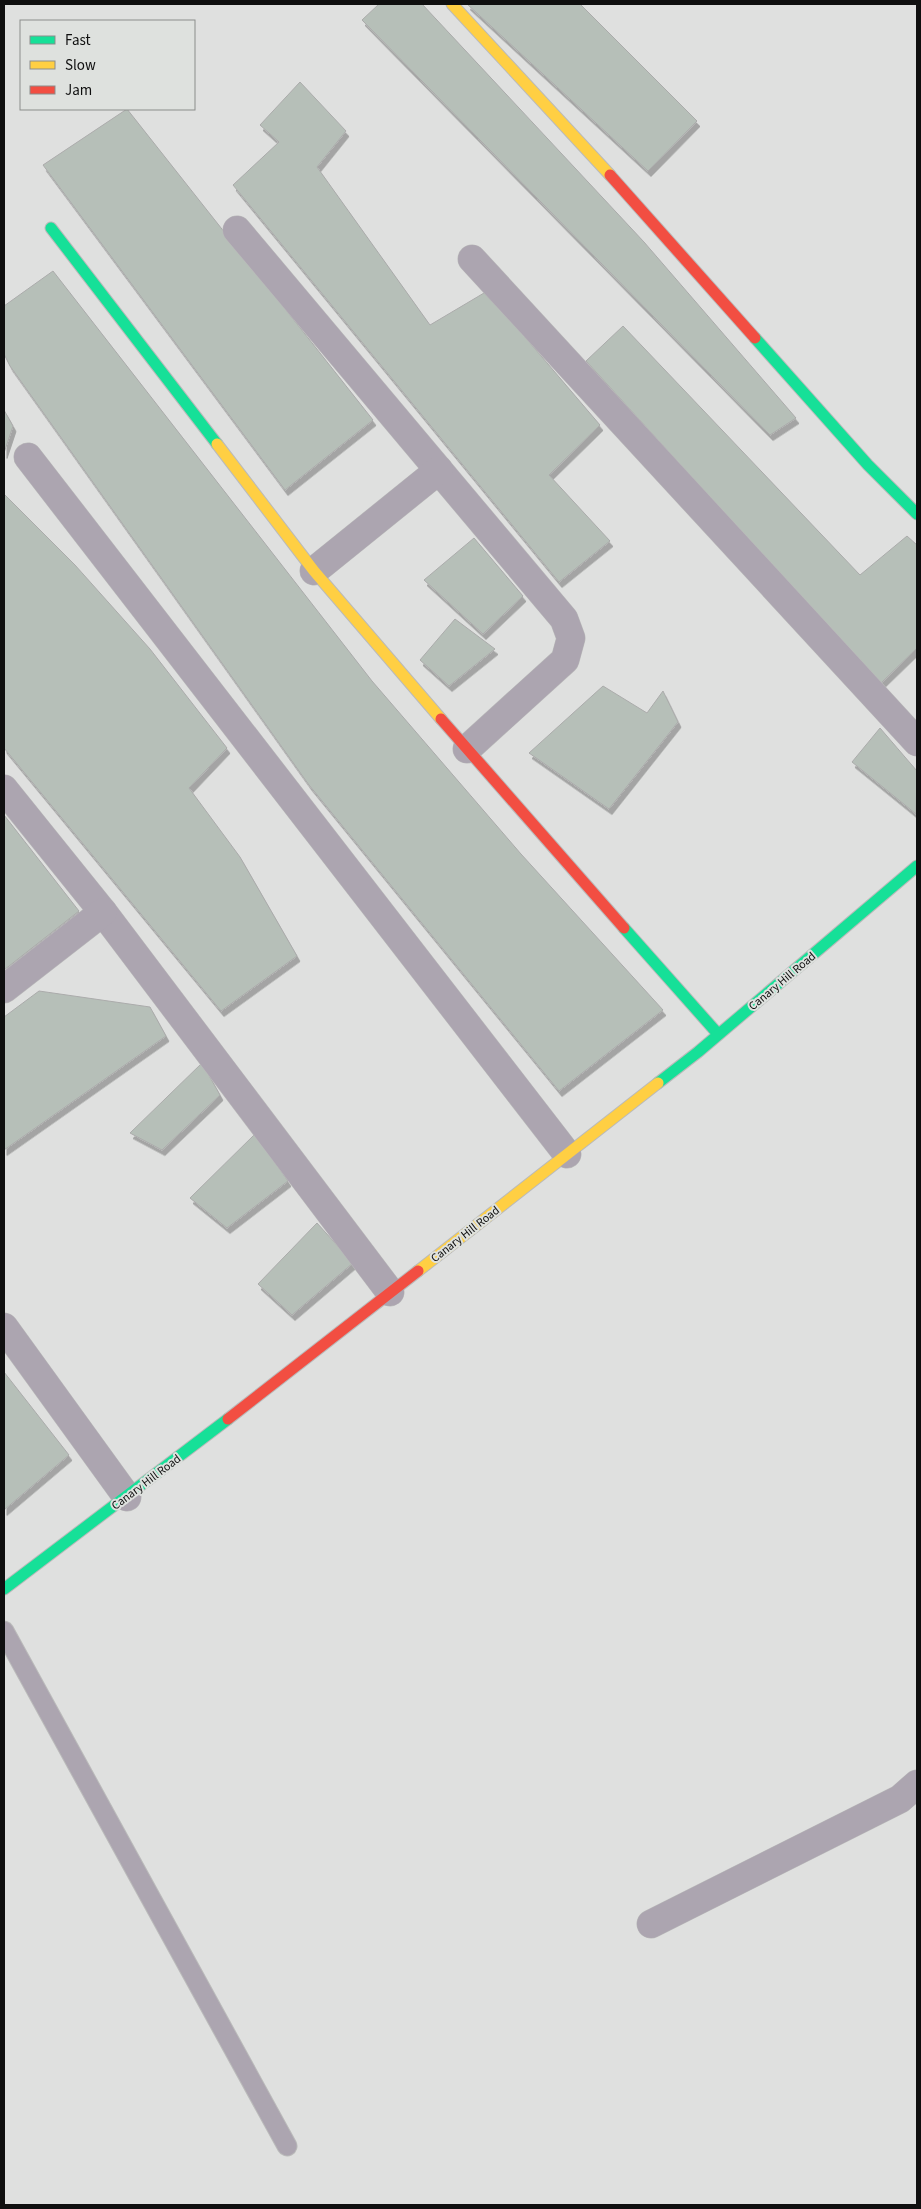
<svg xmlns="http://www.w3.org/2000/svg" width="921" height="2209" font-family="'Source Sans 3',sans-serif">
  <style>
    .building { fill: #b6bfb8; stroke: #ababab; filter: url(#shadow) }
    .lines { fill: none; stroke-linecap: round; stroke-linejoin: round }
    .lane-casing { stroke: #bababa; stroke-width: 21 }
    .street-casing { stroke: #bababa; stroke-width: 29 }
    .fast-casing { stroke: #bababa; stroke-width: 13 }
    .slow-casing { stroke: #bababa; stroke-width: 13 }
    .jam-casing { stroke: #bababa; stroke-width: 13 }
    .lane { stroke: #aca5b0; stroke-width: 19 }
    .street { stroke: #aca5b0; stroke-width: 28 }
    .fast { stroke: #16e098; stroke-width: 11 }
    .slow { stroke: #ffcf43; stroke-width: 11 }
    .jam { stroke: #f24e42; stroke-width: 11 }
    .labels { text-anchor: middle; stroke-width: 4; stroke-linejoin: round; paint-order: stroke }
    .street-label { font-size: 12px; fill: #0f0f0f; stroke: #dee1de }
  </style>
  <defs>
    <filter id="shadow"><feDropShadow dx="3" dy="5.5" stdDeviation="0" flood-color="#0004"/></filter>
  </defs>
  <rect width="100%" height="100%" fill="#dfe0df"/>
  <!-- building -->
  <g class="building">
    <polygon points="379,4 422,4 644,242 796,418 770,435 362,20"/>
    <polygon points="467,4 580,4 697,121 648,171"/>
    <polygon points="300,82 346,131 317,167 430,325 484,293 513,323 600,425 549,475 610,541 559,582 233,185 279,142 260,125"/>
    <polygon points="127,109 373,420 285,490 43,165"/>
    <polygon points="53,271 372,681 521,854 663,1010 559,1091 309,785 10,366 4,354 4,306"/>
    <polygon points="623,326 860,575 907,536 917,545 917,648 880,684 586,361"/>
    <polygon points="4,410 13,426 4,453"/>
    <polygon points="4,494 75,565 150,649 227,748 189,788 240,857 297,956 221,1011 4,748"/>
    <polygon points="474,538 523,596 483,634 424,580"/>
    <polygon points="455,619 495,649 449,686 420,660"/>
    <polygon points="603,686 647,713 663,691 678,722 609,809 529,753"/>
    <polygon points="880,728 917,771 916,814 852,762"/>
    <polygon points="4,815 79,911 4,970"/>
    <polygon points="39,991 150,1007 166,1036 4,1150 4,1017"/>
    <polygon points="202,1063 220,1095 162,1150 130,1133"/>
    <polygon points="255,1134 288,1181 227,1228 190,1198"/>
    <polygon points="317,1223 353,1263 292,1315 258,1284"/>
    <polygon points="4,1372 69,1455 4,1510"/>
  </g>
  <g class="lines">
    <defs>
      <polyline id="lane" points="4,1631 287,2146"/>
      <g id="street">
        <polyline points="237,230 564,619 571,638 565,660 467,749"/>
        <polyline points="472,259 917,742"/>
        <polyline points="28,457 567,1154"/>
        <polyline points="314,571 439,470"/>
        <polyline points="4,789 103,912 390,1292"/>
        <polyline points="4,989 103,912"/>
        <polyline points="4,1327 127,1497"/>
        <polyline points="651,1924 900,1799 917,1784"/>
      </g>
      <g id="fast">
        <polyline points="51,228 217,444"/>
        <polyline points="755,338 868,465 917,514"/>
        <polyline points="624,928 718,1034"/>
        <polyline points="658,1083 698,1052 917,866"/>
        <polyline points="4,1589 228,1419"/>
      </g>
      <g id="slow">
        <polyline points="452,4 610,175"/>
        <polyline points="217,444 314,571 441,719"/>
        <polyline points="418,1271 658,1083"/>
      </g>
      <g id="jam">
        <polyline points="610,175 755,338"/>
        <polyline points="441,719 624,928"/>
        <polyline points="228,1419 418,1271"/>
      </g>
    </defs>
    <!-- lane casing -->
    <use href="#lane" class="lane-casing"/>
    <!-- street casing -->
    <use href="#street" class="street-casing"/>
    <!-- fast casing -->
    <use href="#fast" class="fast-casing"/>
    <!-- slow casing -->
    <use href="#slow" class="slow-casing"/>
    <!-- jam casing -->
    <use href="#jam" class="jam-casing"/>
    <!-- lane -->
    <use href="#lane" class="lane"/>
    <!-- street -->
    <use href="#street" class="street"/>
    <!-- fast -->
    <use href="#fast" class="fast"/>
    <!-- slow -->
    <use href="#slow" class="slow"/>
    <!-- jam -->
    <use href="#jam" class="jam"/>
  </g>
  <g class="labels">
    <!-- street labels -->
    <g class="street-label">
      <text transform="translate(782 981) rotate(-40)" y="4">Canary Hill Road</text>
      <text transform="translate(465 1234) rotate(-38)" y="4">Canary Hill Road</text>
      <text transform="translate(146 1482) rotate(-37)" y="4">Canary Hill Road</text>
    </g>
  </g>
  <!-- border -->
  <rect width="921" height="2209" fill="none" stroke="#0f0f0f" stroke-width="10"/>
  <!-- legend -->
  <rect x="20" y="20" width="175" height="90" fill="#dee1de" stroke="#8b8d8b"/>
  <rect x="30" y="36" width="25" height="8" fill="#16e098" stroke="#8b8d8b"/>
  <text x="65" y="45" font-size="15" fill="#0f0f0f">Fast</text>
  <rect x="30" y="61" width="25" height="8" fill="#ffcf43" stroke="#8b8d8b"/>
  <text x="65" y="70" font-size="15" fill="#0f0f0f">Slow</text>
  <rect x="30" y="86" width="25" height="8" fill="#f24e42" stroke="#8b8d8b"/>
  <text x="65" y="95" font-size="15" fill="#0f0f0f">Jam</text>
</svg>
